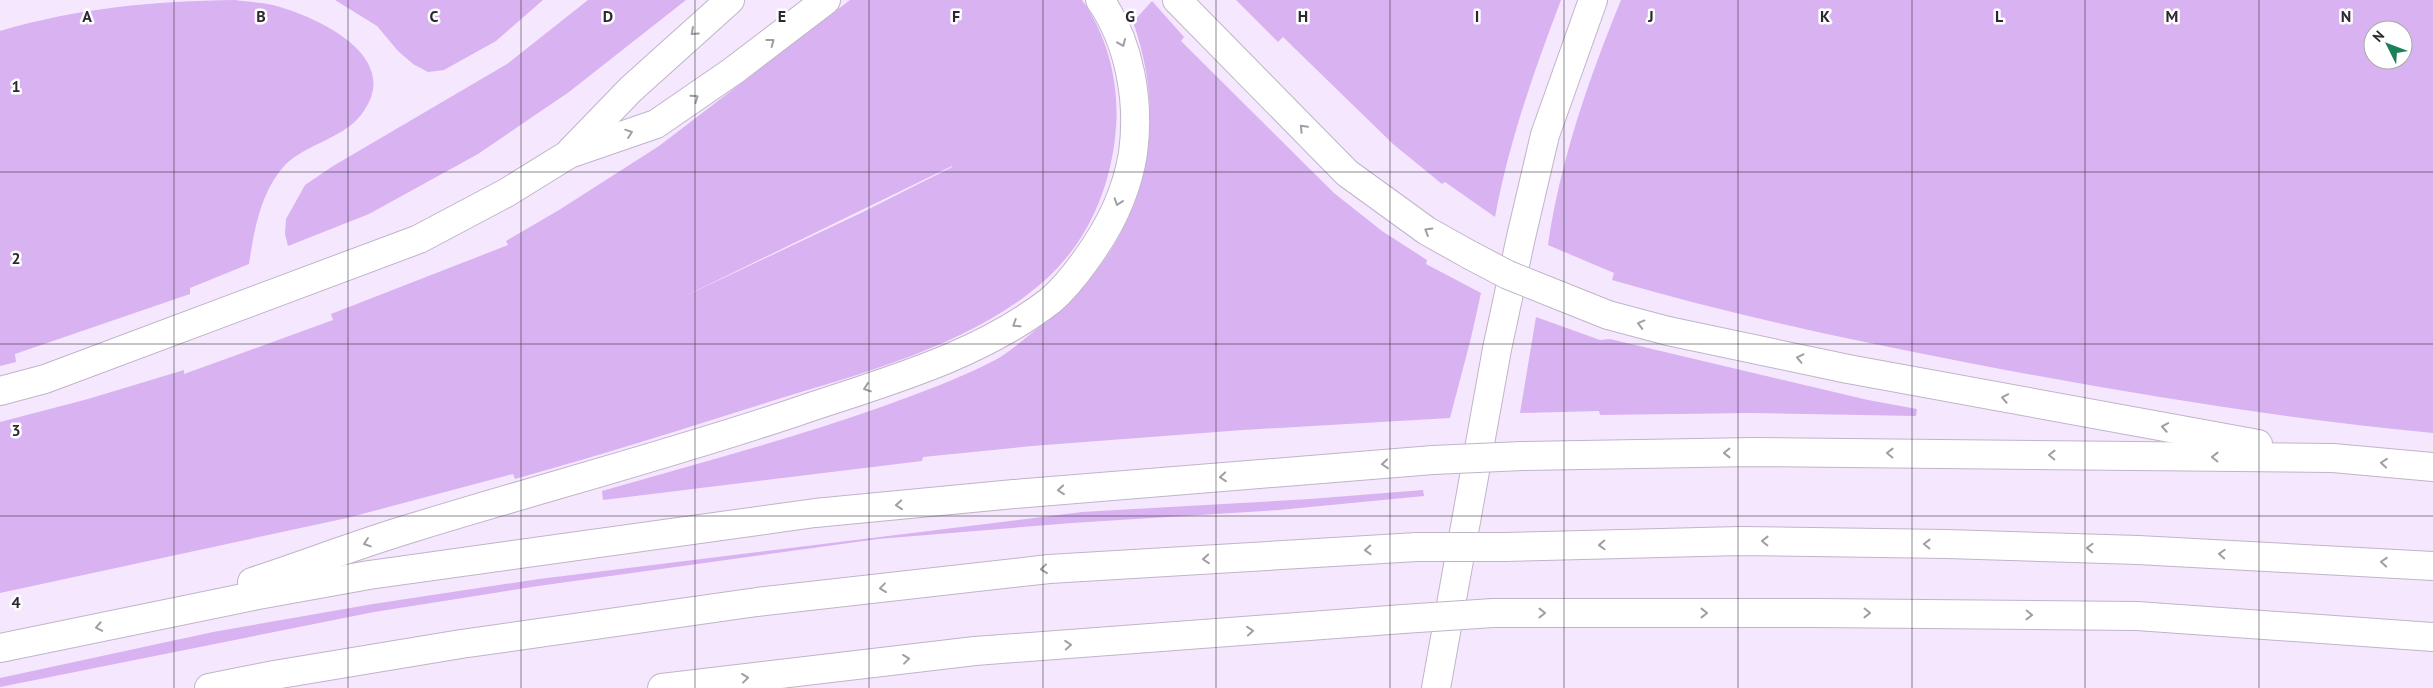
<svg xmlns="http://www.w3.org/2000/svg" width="2433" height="688" font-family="'PT Sans',sans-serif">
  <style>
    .green { fill: #d9b2f2; fill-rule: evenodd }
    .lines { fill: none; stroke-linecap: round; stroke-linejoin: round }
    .major-casing { stroke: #c0b4c9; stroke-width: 30 }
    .highway-casing { stroke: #c0b4c9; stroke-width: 30 }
    .major { stroke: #fff; stroke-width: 28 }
    .highway { stroke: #fff; stroke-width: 28 }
    .highway-bridge-casing { stroke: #c0b4c9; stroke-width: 30; stroke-linecap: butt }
    .highway-bridge { stroke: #fff; stroke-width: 28 }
    .oneway { stroke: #a09ea2 }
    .grid { fill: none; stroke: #2d2830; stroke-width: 1; stroke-opacity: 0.55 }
    .grid-label { font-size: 16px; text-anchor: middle; font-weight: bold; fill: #2d2830; stroke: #fff; stroke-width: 5; stroke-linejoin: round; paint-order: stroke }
  </style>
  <rect width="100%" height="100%" fill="#f5e8fe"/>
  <!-- green -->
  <g class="green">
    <path d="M235 0C247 2 261 2 273 5 318 17 406 57 361 115 342 139 306 144 285 165 261 191 254 230 249 264L190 288V294L15 354 16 362 0 366V31C78 8 154 1 235 0Z"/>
    <polygon points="335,0 543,0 496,41 444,70 428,72 413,64 398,51 377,26"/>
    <polygon points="588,0 686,0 569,92 478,154 369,214 288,246 285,234 286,219 305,185 333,166 507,64"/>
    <path d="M850 0H1082C1110 39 1121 91 1115 138 1109 192 1086 244 1044 281 972 345 863 373 772 401 687 428 602 455 515 479L513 474 347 518 0 593V422L88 399 184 370V374L333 320 331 314 508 245 506 241 559 210 659 146ZM952 167 863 212 677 300 952 166Z"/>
    <path d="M1236 0H1561C1534 71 1509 142 1495 217L1445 182 1442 184 1393 144 1283 37 1278 42Z"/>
    <path d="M1621 0H2433V433C2275 418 2120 392 1964 362 1846 339 1728 314 1612 280L1614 273 1548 245C1560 161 1589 78 1621 0ZM2373 30H2403V60H2373Z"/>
    <path d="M1152 1 1184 37 1181 41 1334 193 1382 231 1427 260 1426 264 1481 293 1471 338 1450 418 1243 430 1032 446 923 457 922 461 603 500 602 491C696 464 791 439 884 406 922 392 961 378 997 359 1010 351 1022 341 1033 332 1135 257 1176 144 1133 22Z"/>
    <polygon points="1536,317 1600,340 1610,339 1868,400 1917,409 1916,416 1751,413 1600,415 1599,411 1520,413"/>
    <polygon points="1423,490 1424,496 1279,510 1072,523 878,539 538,586 374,612 0,687 0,678 213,632 373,604 539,579 1082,512 1310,499"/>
  </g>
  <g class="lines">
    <defs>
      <g id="major">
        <polyline points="571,151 631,89 730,0"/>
        <polyline points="0,391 45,379 419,239 506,193 569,154 656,124 733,71 826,0"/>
      </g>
      <g id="highway">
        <polyline points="1177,0 1347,173 1427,231 1470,255"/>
        <polyline points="1558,295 1608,315 1668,331 1848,369 2258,444"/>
        <polyline points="1522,456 1754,452 2333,458 2433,467"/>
        <polyline points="1505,547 1740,541 1947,544 2138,550 2433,566"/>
        <path d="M252 582C307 564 361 543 415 527 542 488 671 454 796 412 884 382 976 358 1050 301 1064 289 1075 275 1085 261 1108 230 1127 192 1133 153 1140 102 1130 43 1100 0"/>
        <polyline points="1493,613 1818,613 2137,616 2433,637"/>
        <polyline points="0,648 258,595 369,575 815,513 1014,494 1433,460"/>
        <polyline points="209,688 274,675 461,644 757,602 1049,569 1417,547"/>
        <polyline points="662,688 975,651 1403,619"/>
        <polyline points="1436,688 1497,349 1521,237 1545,135 1593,0"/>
      </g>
    </defs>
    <!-- major casing -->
    <use href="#major" class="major-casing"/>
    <!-- highway casing -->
    <use href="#highway" class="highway-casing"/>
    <!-- major -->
    <use href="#major" class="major"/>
    <!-- highway -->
    <use href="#highway" class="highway"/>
    <defs>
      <g id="highway-bridge">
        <polyline points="1470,255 1508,275 1558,295"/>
        <polyline points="1433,460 1522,456"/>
        <polyline points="1417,547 1505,547"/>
        <polyline points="1403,619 1493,613"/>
      </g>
    </defs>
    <!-- highway-bridge casing -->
    <use href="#highway-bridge" class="highway-bridge-casing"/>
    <!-- highway-bridge -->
    <use href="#highway-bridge" class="highway-bridge"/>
  </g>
  <!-- one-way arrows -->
  <defs><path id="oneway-chevron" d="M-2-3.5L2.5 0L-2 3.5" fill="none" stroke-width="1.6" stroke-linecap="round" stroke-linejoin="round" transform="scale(1.25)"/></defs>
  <g class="oneway">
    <use href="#oneway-chevron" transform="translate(694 32) rotate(138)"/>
    <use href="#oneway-chevron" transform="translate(771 42) rotate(-37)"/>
    <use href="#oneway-chevron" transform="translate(1122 43) rotate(67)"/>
    <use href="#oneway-chevron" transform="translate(695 98) rotate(-35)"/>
    <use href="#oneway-chevron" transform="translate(1303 128) rotate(-134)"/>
    <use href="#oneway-chevron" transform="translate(629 133) rotate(-19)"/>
    <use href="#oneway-chevron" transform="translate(1118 202) rotate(109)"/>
    <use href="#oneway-chevron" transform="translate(1428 231) rotate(-149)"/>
    <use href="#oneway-chevron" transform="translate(1016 324) rotate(147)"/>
    <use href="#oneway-chevron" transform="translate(1641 324) rotate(-165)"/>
    <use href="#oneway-chevron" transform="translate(1800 358) rotate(-167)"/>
    <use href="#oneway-chevron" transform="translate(867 388) rotate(161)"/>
    <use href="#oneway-chevron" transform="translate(2005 398) rotate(-169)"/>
    <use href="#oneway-chevron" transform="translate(2165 427) rotate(-170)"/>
    <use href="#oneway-chevron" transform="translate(1727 453) rotate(179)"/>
    <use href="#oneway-chevron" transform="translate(1890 453) rotate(-179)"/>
    <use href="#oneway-chevron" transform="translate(2052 455) rotate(-179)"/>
    <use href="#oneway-chevron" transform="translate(2215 457) rotate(-179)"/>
    <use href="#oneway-chevron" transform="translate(2384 463) rotate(-175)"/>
    <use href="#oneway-chevron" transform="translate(1385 464) rotate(175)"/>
    <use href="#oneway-chevron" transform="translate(1223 477) rotate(175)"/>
    <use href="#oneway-chevron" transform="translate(1061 490) rotate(175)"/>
    <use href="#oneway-chevron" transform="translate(899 505) rotate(175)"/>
    <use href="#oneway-chevron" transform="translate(1765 541) rotate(-179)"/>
    <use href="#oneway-chevron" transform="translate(367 543) rotate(161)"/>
    <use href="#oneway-chevron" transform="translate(1927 544) rotate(-179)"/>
    <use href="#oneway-chevron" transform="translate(1602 545) rotate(178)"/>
    <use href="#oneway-chevron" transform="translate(2090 548) rotate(-178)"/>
    <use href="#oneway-chevron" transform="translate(1368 550) rotate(177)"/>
    <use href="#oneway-chevron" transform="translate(2222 554) rotate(-177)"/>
    <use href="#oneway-chevron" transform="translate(1206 559) rotate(176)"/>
    <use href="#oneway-chevron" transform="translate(2384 562) rotate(-176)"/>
    <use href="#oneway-chevron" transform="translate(1044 569) rotate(174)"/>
    <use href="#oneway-chevron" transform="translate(883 588) rotate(173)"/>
    <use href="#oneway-chevron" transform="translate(1542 613)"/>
    <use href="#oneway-chevron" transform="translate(1704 613)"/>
    <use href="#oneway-chevron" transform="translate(1867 613) rotate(1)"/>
    <use href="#oneway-chevron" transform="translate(2029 615) rotate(1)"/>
    <use href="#oneway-chevron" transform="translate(99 627) rotate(169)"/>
    <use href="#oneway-chevron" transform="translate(1250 631) rotate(-5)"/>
    <use href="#oneway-chevron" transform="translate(1068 645) rotate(-4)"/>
    <use href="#oneway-chevron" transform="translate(906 659) rotate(-7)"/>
    <use href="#oneway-chevron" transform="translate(745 678) rotate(-7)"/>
  </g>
  <!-- grid -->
  <path class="grid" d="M174 0V688M348 0V688M521 0V688M695 0V688M869 0V688M1043 0V688M1216 0V688M1390 0V688M1564 0V688M1738 0V688M1912 0V688M2085 0V688M2259 0V688M0 172H2433M0 344H2433M0 516H2433"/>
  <g class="grid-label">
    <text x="87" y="22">A</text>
    <text x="261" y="22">B</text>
    <text x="434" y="22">C</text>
    <text x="608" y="22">D</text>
    <text x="782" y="22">E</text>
    <text x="956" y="22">F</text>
    <text x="1130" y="22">G</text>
    <text x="1303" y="22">H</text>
    <text x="1477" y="22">I</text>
    <text x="1651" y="22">J</text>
    <text x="1825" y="22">K</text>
    <text x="1999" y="22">L</text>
    <text x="2172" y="22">M</text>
    <text x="2346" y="22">N</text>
    <text x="16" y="92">1</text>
    <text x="16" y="264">2</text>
    <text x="16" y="436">3</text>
    <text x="16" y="608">4</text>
  </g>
  <!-- north arrow -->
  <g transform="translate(2388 45) rotate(312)"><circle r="24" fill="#ffffff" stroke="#aba9ac"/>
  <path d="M0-4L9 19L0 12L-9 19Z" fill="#1c8059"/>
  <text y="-8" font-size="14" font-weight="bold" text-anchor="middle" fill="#2d2830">N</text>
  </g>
</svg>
